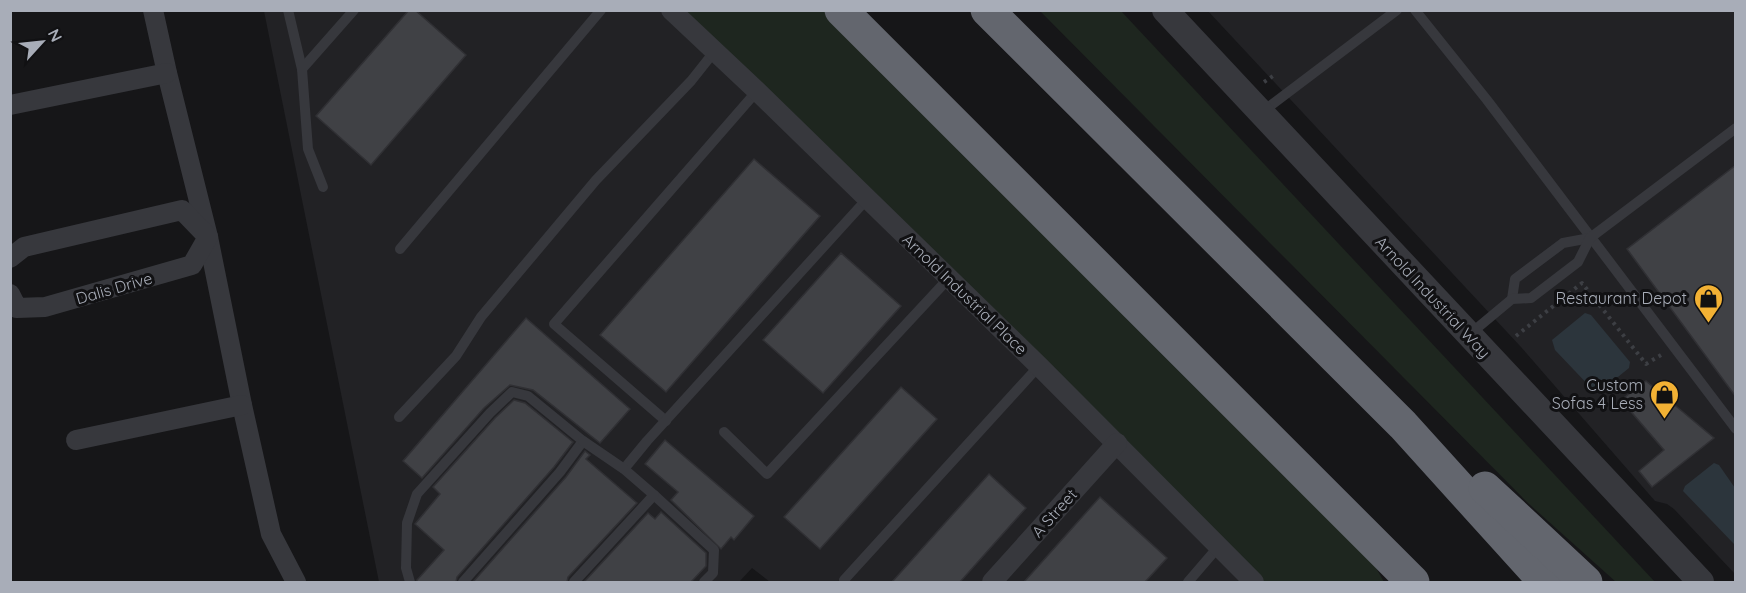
<svg xmlns="http://www.w3.org/2000/svg" width="1746" height="593" font-family="Quicksand,sans-serif">
  <style>
    .built { fill: #222225 }
    .green { fill: #1e261f }
    .water { fill: #2c353c }
    .building { fill: #404145; stroke: #303034; stroke-width: 1.5 }
    .lines { fill: none; stroke-linecap: round; stroke-linejoin: round }
    .path { stroke: #3d3f44; stroke-width: 4; stroke-dasharray: 3 4.5; stroke-linecap: butt }
    .service { stroke: #37383d; stroke-width: 10 }
    .minor { stroke: #37383d; stroke-width: 20 }
    .tertiary { stroke: #37383d; stroke-width: 26 }
    .motorway { stroke: #63666e; stroke-width: 33 }
    .labels { text-anchor: middle; stroke-width: 6; stroke-linejoin: round; paint-order: stroke }
    .street-label { font-size: 16px; fill: #a8adb8; stroke: #111113 }
    .poi-label { font-size: 16px; fill: #a8adb8; stroke: #111113; text-anchor: end }
  </style>
  <rect width="100%" height="100%" fill="#161618"/>
  <!-- built -->
  <g class="built">
    <polygon points="264,11 671,11 1254,582 770,582 752,568 739,582 379,582"/>
    <polygon points="1208,11 1735,11 1735,574 1674,509 1667,504 1655,501 1521,347"/>
  </g>
  <!-- green -->
  <g class="green">
    <polygon points="671,11 849,11 1347,516 1384,582 1254,582"/>
    <polygon points="1040,11 1121,11 1655,582 1616,582 1529,504"/>
  </g>
  <!-- water -->
  <g class="water">
    <polygon points="1585,313 1591,315 1630,362 1629,368 1603,389 1594,391 1555,350 1552,340"/>
    <polygon points="1714,463 1719,465 1735,488 1735,545 1683,491 1685,486"/>
  </g>
  <!-- building -->
  <g class="building">
    <polygon points="409,10 415,10 466,55 371,165 316,116"/>
    <polygon points="754,159 820,216 666,392 600,335"/>
    <polygon points="1736,165 1736,397 1627,249"/>
    <polygon points="841,253 901,306 823,393 763,340"/>
    <polygon points="526,318 630,409 600,443 533,390 510,385 484,408 422,478 403,461"/>
    <polygon points="1646,381 1714,438 1652,487 1639,471 1664,450 1621,400"/>
    <polygon points="901,387 937,419 820,549 784,517"/>
    <polygon points="514,400 525,403 573,442 554,467 457,577 456,582 417,582 417,580 444,550 415,524 440,494 433,487 495,418"/>
    <polygon points="665,440 754,516 734,540 731,537 721,549 671,500 678,492 645,464"/>
    <polygon points="585,451 590,455 586,459 637,503 568,577 567,582 473,582 566,477"/>
    <polygon points="989,474 1026,508 960,582 892,582"/>
    <polygon points="1100,497 1167,558 1145,582 1024,582"/>
    <polygon points="661,512 706,553 706,566 691,582 584,582 648,513 655,519"/>
  </g>
  <g class="lines">
    <!-- path -->
    <g class="path">
      <polyline points="1264,82 1273,76"/>
      <polyline points="1516,336 1582,283 1646,364 1661,355"/>
    </g>
    <!-- service -->
    <g class="service">
      <polyline points="288,10 302,69"/>
      <polyline points="1415,10 1487,100 1736,429"/>
      <polyline points="1262,112 1397,10"/>
      <polyline points="323,187 308,149 302,69 354,10"/>
      <polyline points="400,249 601,10"/>
      <polyline points="1512,299 1515,279 1563,243 1590,238"/>
      <polyline points="1470,334 1512,299 1531,298 1578,262 1590,238 1736,128"/>
      <polyline points="399,417 456,356 481,317 596,180 691,81 714,52"/>
      <polyline points="666,421 554,324 757,91"/>
      <polyline points="724,432 767,474 949,278"/>
      <polyline points="624,469 647,441 867,199"/>
      <polyline points="654,495 714,550 713,573 704,582"/>
      <polyline points="844,580 1039,366"/>
      <polyline points="410,582 406,568 407,523 417,494 490,413 512,392 528,396 583,441 560,472 463,582"/>
      <polyline points="574,582 654,495 624,469 583,441"/>
      <polyline points="1188,582 1219,546"/>
    </g>
    <!-- minor -->
    <g class="minor">
      <polyline points="153,10 167,73 208,237 242,405 271,534 296,582"/>
      <polyline points="671,10 757,91 1039,366 1254,582"/>
      <polyline points="10,105 167,73"/>
      <polyline points="10,258 24,247 182,210 208,237 192,265 45,307 17,308 10,294"/>
      <polyline points="76,440 242,405"/>
      <polyline points="992,582 1117,443"/>
    </g>
    <!-- tertiary -->
    <polyline class="tertiary" points="1165,10 1701,582"/>
    <!-- motorway -->
    <g class="motorway">
      <polyline points="841,10 1413,582"/>
      <polyline points="987,10 1403,425 1545,582"/>
      <polyline points="1485,488 1586,582"/>
    </g>
  </g>
  <!-- icons -->
  <defs>
    <symbol id="shop-pin" viewBox="-11 -11 22 30"><path d="M0 17L-7.5 6A9.5 9.5 0 1 1 7.5 6Z" fill="#f2b134" stroke="#111113"/><path d="M-5-2.5h2.3a2.7 3.5 0 0 1 5.4 0H5L5.5 6h-11ZM-1.5-2.5h3a1.5 2.3 0 0 0-3 0Z" fill="#111"/></symbol>
  </defs>
  <g fill-rule="evenodd">
    <use href="#shop-pin" x="1692" y="282" width="33" height="45"/>
    <use href="#shop-pin" x="1648" y="378" width="33" height="45"/>
  </g>
  <g class="labels">
    <!-- street labels -->
    <g class="street-label">
      <text transform="translate(114 288) rotate(-16)" y="6">Dalis Drive</text>
      <text transform="translate(965 294) rotate(44)" y="6">Arnold Industrial Place</text>
      <text transform="translate(1433 297) rotate(47)" y="6">Arnold Industrial Way</text>
      <text transform="translate(1054 513) rotate(-48)" y="6">A Street</text>
    </g>
    <!-- poi labels -->
    <g class="poi-label">
      <text x="1687" y="304">Restaurant Depot</text>
      <text x="1643" y="391">Custom<tspan x="1643" dy="18">Sofas 4 Less</tspan></text>
    </g>
  </g>
  <!-- border -->
  <rect width="1746" height="593" fill="none" stroke="#a8adb8" stroke-width="24"/>
  <!-- north arrow -->
  <g transform="translate(42 42) rotate(63)" stroke="#111113" stroke-width="4.5" paint-order="stroke">
  <path d="M0-4.5L10 22L0 15L-10 22Z" fill="#a8adb8"/>
  <text y="-9" font-size="16" font-weight="bold" text-anchor="middle" fill="#a8adb8">N</text>
  </g>
</svg>
